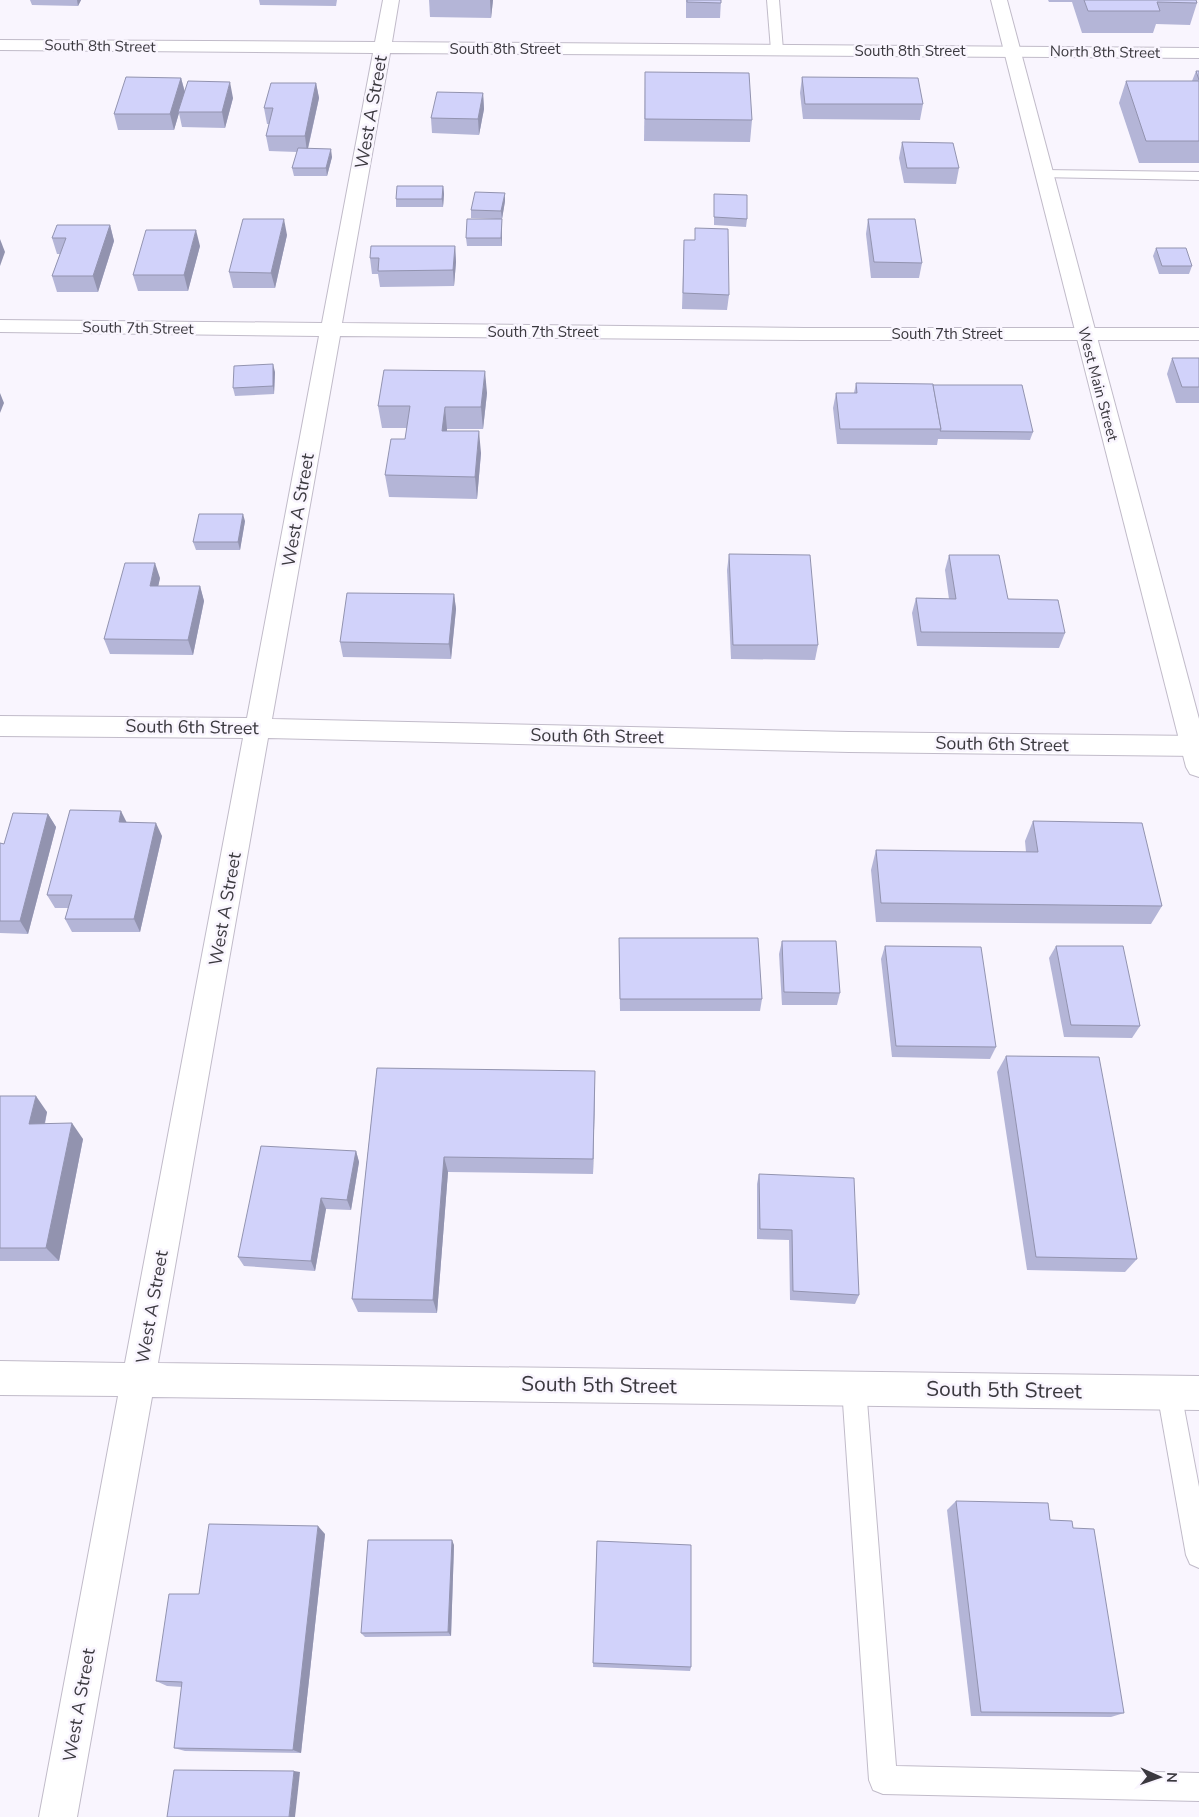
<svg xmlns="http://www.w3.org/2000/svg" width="1199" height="1817" font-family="'Nunito Sans',sans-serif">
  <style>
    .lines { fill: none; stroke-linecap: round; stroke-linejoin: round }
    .lane-casing { stroke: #c1bbc9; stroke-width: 2 }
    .street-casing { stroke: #c1bbc9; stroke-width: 2 }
    .secondary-casing { stroke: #c1bbc9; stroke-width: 2 }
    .lane { fill: #fff; fill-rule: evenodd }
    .street { fill: #fff; fill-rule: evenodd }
    .secondary { fill: #fff; fill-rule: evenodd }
    .wall { fill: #b4b5d7 }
    .shaded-wall { fill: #9293af }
    .building { fill: #d1d2fa; stroke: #9293af }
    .labels { text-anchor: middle; stroke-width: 5; stroke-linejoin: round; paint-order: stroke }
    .far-street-label { font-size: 15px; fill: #3b393f; stroke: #f9f5fe }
    .street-label { font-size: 18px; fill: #3b393f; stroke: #f9f5fe }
    .near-street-label { font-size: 21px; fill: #3b393f; stroke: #f9f5fe }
  </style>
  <rect width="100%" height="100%" fill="#f9f5fe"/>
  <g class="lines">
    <defs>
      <g id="lane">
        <polygon points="767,0 779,0 783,50 777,54 771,50"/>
        <polygon points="1043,170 1199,172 1199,180 1038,177 1036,174"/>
        <polygon points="854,1376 863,1379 866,1388 896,1766 1199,1773 1199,1801 883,1794 873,1790 869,1780 842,1388 845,1379"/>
        <polygon points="1169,1380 1178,1383 1181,1392 1199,1487 1199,1568 1190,1564 1186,1555 1157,1392 1160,1383"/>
      </g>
      <polygon id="street" points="383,0 399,0 392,42 1199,48 1199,58 390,53 342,323 805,328 1199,328 1199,340 805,340 340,336 272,719 849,732 1199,736 1199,756 849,752 268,738 158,1363 1199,1376 1199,1410 152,1397 77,1817 39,1817 118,1396 0,1395 0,1361 125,1363 243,738 0,736 0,716 247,718 319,336 0,332 0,320 322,323 373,53 0,50 0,40 375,42"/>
      <polygon id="secondary" points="991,0 1007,0 1199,719 1199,777 1190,774 1186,767"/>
    </defs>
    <!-- lane casing -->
    <use href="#lane" class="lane-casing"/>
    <!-- street casing -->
    <use href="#street" class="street-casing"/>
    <!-- secondary casing -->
    <use href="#secondary" class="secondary-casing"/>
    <!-- lane -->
    <use href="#lane" class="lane"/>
    <!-- street -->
    <use href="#street" class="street"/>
    <!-- secondary -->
    <use href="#secondary" class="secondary"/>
  </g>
  <!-- wall -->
  <g class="wall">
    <polygon points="30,0 81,0 78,6 32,5"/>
    <polygon points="259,0 337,0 336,6 260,5"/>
    <polygon points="429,0 493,0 491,18 430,17"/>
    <polygon points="686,0 721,0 720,18 686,18"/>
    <polygon points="1048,0 1196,0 1197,3 1190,25 1156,24 1153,33 1082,33 1072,2 1049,2"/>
    <polygon points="1196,71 1199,71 1199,163 1139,163 1119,103 1126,81 1192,81"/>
    <polygon points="645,72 752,120 750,142 644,141"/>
    <polygon points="802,77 923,104 920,120 803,119 800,93"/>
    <polygon points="181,78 185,92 233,98 225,128 182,127 179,113 174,130 118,130 114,114"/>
    <polygon points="316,83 319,98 308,149 332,157 327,176 294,176 292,168 297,152 269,151 266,136 269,124 267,124 264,108"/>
    <polygon points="483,93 484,109 479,135 432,133 431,118"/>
    <polygon points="902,142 959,168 956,184 904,183 899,158"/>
    <polygon points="443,186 444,194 443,207 396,207 396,199"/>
    <polygon points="714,194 747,219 746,227 714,225"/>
    <polygon points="505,201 502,219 502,246 467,246 466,238 496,219 471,218 471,210"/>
    <polygon points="868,219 922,263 919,278 871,278 866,234"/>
    <polygon points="110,225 114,241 98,292 57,292 52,276 60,254 57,254 52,238"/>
    <polygon points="287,235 275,288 233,288 229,272"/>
    <polygon points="684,240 695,240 729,295 727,310 682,309"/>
    <polygon points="200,246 188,291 138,291 133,275"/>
    <polygon points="455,246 456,262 454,286 380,287 378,274 372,274 370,258"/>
    <polygon points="1156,248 1192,266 1189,274 1159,274 1153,256"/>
    <polygon points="1172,358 1199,358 1199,403 1176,403 1167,374"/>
    <polygon points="275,372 274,394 235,396 233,388"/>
    <polygon points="856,383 933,385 1033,432 1030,440 938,439 937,445 837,444 833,408 836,393 854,393"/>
    <polygon points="487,393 483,429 447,429 447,431 481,453 477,499 389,497 385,475 405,439 407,428 382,428 378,406"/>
    <polygon points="245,521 240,550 196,550 193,542"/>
    <polygon points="729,554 818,645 815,660 731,659 727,570"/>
    <polygon points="949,555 1008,599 1065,633 1059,648 917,646 912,613 916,598 949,599 945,570"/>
    <polygon points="160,578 158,586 200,586 204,601 193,655 110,654 104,639"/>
    <polygon points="454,594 456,609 451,659 343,657 340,642"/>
    <polygon points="48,814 56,827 28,934 0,933 0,843 4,844"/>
    <polygon points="1033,821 1162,906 1151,924 876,922 871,870 876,850 1026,852 1025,841"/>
    <polygon points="126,822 162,836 140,932 72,932 65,919 68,908 55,908 47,895"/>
    <polygon points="619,938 762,999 760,1011 620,1011"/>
    <polygon points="782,941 840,993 837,1005 782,1005 779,954"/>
    <polygon points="885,946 996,1047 990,1059 892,1057 881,959"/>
    <polygon points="1056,946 1140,1026 1132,1038 1064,1037 1049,958"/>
    <polygon points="1006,1056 1137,1259 1125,1272 1027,1270 997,1072"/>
    <polygon points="377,1068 595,1087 593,1174 448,1172 437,1313 358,1312 352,1299"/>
    <polygon points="0,1096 47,1112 45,1124 83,1139 59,1261 0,1261"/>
    <polygon points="356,1151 359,1162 351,1210 326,1209 315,1271 244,1266 238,1257"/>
    <polygon points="759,1174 859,1295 855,1304 790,1300 789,1240 757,1239 757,1184"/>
    <polygon points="956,1501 1050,1520 1073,1528 1124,1713 1111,1717 971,1716 947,1510"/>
    <polygon points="325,1534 301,1753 185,1751 174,1748 182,1687 167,1686 156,1681 199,1594"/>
    <polygon points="597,1541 691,1667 690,1671 593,1667"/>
    <polygon points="454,1545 451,1636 365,1637 361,1633"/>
  </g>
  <!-- shaded-wall -->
  <g class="shaded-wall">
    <polygon points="77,0 81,0 78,6"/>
    <polygon points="490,0 493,0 491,18"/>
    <polygon points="181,78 185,93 178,112 179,113 174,130 170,114"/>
    <polygon points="230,82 233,98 225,128 222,112"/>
    <polygon points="316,83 319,98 307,152 305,136"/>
    <polygon points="483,93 484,109 479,135 478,119"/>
    <polygon points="331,149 332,157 327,176 326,168"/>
    <polygon points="443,186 444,194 443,207 442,199"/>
    <polygon points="505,193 505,201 502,219 501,211"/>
    <polygon points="284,219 287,235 275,288 271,273"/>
    <polygon points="502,219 502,246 501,238"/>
    <polygon points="110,225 114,241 98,292 93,276"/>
    <polygon points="196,230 200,246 188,291 184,275"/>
    <polygon points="0,239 5,252 0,266"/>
    <polygon points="455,246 456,262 454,286 453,270"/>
    <polygon points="273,364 275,372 274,394 273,386"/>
    <polygon points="485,371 487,393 483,429 481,407"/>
    <polygon points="0,393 4,403 0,413"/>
    <polygon points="445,407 447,429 445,453 442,431"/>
    <polygon points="479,431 481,453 477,499 475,477"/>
    <polygon points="243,514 245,521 240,550 238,542"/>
    <polygon points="155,563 160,578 155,601 150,586"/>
    <polygon points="200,586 204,601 193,655 188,640"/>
    <polygon points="454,594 456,609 451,659 449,644"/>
    <polygon points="121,811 128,825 119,822"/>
    <polygon points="48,814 56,827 28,934 20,921"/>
    <polygon points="156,823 162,836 140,932 134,919"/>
    <polygon points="595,1071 595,1087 593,1174 593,1159"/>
    <polygon points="36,1096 47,1112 41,1140 29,1124"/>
    <polygon points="72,1123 83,1139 59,1261 46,1248"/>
    <polygon points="356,1151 359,1162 351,1210 347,1200"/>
    <polygon points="444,1157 448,1172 437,1313 433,1300"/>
    <polygon points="321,1198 326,1209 315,1271 311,1261"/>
    <polygon points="318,1526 325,1534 301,1753 293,1750"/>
    <polygon points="452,1540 454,1545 451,1636 448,1632"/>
    <polygon points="294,1771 300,1772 295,1817 289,1817"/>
  </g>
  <!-- building -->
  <g class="building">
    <polygon points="687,0 721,0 721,3 687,2"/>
    <polygon points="1084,0 1196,0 1197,3 1157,2 1160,11 1088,11"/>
    <polygon points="1196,71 1199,71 1199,80"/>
    <polygon points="645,72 749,73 752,120 645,119"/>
    <polygon points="126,77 181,78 170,114 114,114"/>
    <polygon points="802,77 918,78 923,104 805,104"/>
    <polygon points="188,81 230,82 222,112 178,112"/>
    <polygon points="1126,81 1199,81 1199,141 1146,141"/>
    <polygon points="271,83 316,83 305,136 266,136 273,108 264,108"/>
    <polygon points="437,92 483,93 478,119 431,118"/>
    <polygon points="902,142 953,143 959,168 907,168"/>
    <polygon points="298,148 331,149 326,168 292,168"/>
    <polygon points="397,186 443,186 442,199 396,199"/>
    <polygon points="475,192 505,193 501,211 471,210"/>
    <polygon points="714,194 747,195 747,219 714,217"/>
    <polygon points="243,219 284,219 271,273 229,272"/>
    <polygon points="467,219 502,219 501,238 466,238"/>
    <polygon points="868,219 915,219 922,263 874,262"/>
    <polygon points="57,225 110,225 93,276 52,276 66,238 52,238"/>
    <polygon points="695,228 728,229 729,295 683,293 684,240 695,240"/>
    <polygon points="146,230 196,230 184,275 133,275"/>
    <polygon points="371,246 455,246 453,270 378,271 379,258 370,258"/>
    <polygon points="1156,248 1186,248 1192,266 1162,266"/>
    <polygon points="1172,358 1199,358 1199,387 1182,387"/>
    <polygon points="273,364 273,386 233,388 234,366"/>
    <polygon points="384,370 485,371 481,407 445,407 442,431 479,431 475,477 385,475 391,439 405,439 410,406 378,406"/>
    <polygon points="856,383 933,384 941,429 840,429 836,393 857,393"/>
    <polygon points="933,385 1022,385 1033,432 940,431 941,429"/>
    <polygon points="199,514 243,514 238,542 193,542"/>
    <polygon points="729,554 810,555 818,645 733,645"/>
    <polygon points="949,555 999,555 1008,599 1058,600 1065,633 921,632 916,598 956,599"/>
    <polygon points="125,563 155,563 150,586 200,586 188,640 104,639"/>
    <polygon points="347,593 454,594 449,644 340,642"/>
    <polygon points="70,810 121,811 119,822 156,823 134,919 65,919 72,895 47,895"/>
    <polygon points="13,813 48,814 20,921 0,921 0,843 4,844"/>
    <polygon points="1033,821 1142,823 1162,906 881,903 876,850 1038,852"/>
    <polygon points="619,938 758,938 762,999 620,999"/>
    <polygon points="782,941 836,941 840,993 784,992"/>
    <polygon points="885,946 981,947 996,1047 896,1046"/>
    <polygon points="1056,946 1123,946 1140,1026 1071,1025"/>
    <polygon points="1006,1056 1099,1057 1137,1259 1036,1257"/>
    <polygon points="377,1068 595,1071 593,1159 444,1157 433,1300 352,1299"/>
    <polygon points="0,1096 36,1096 29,1124 72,1123 46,1248 0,1248"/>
    <polygon points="261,1146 356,1151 347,1200 321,1198 311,1261 238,1257"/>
    <polygon points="759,1174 854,1178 859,1295 793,1291 792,1230 760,1229"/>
    <polygon points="956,1501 1048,1503 1050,1520 1072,1521 1073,1528 1094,1529 1124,1713 981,1712"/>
    <polygon points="209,1524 318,1526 293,1750 174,1748 182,1682 156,1681 169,1594 199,1594"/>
    <polygon points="368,1540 452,1540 448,1632 361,1633"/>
    <polygon points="597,1541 691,1545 691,1667 593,1663"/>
    <polygon points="174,1770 294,1771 289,1817 167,1817"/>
  </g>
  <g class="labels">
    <!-- far-street labels -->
    <g class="far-street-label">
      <text transform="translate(100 46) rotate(1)" y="5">South 8th Street</text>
      <text x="505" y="54">South 8th Street</text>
      <text x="910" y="56">South 8th Street</text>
      <text transform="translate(1105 52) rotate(1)" y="5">North 8th Street</text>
      <text transform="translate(138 328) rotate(1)" y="5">South 7th Street</text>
      <text x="543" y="337">South 7th Street</text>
      <text x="947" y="339">South 7th Street</text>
      <text transform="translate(1098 384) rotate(75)" y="5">West Main Street</text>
    </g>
    <!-- street labels -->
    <g class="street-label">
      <text transform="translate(371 112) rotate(-80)" y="6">West A Street</text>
      <text transform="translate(298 510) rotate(-80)" y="6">West A Street</text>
      <text transform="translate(192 727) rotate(1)" y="6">South 6th Street</text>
      <text transform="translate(597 736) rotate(1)" y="6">South 6th Street</text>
      <text transform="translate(1002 744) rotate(1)" y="6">South 6th Street</text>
      <text transform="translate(225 909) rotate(-80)" y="6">West A Street</text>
      <text transform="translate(152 1307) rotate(-80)" y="6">West A Street</text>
      <text transform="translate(79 1705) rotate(-80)" y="6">West A Street</text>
    </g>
    <!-- near-street labels -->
    <g class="near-street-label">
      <text transform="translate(599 1385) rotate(1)" y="7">South 5th Street</text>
      <text transform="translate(1004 1390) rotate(1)" y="7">South 5th Street</text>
    </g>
  </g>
  <!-- north arrow -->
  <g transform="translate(1159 1777) rotate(92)" stroke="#f9f5fe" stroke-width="4" paint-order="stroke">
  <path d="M0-4L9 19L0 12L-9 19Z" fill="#3b393f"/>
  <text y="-8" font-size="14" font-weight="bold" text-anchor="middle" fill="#3b393f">N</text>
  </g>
</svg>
